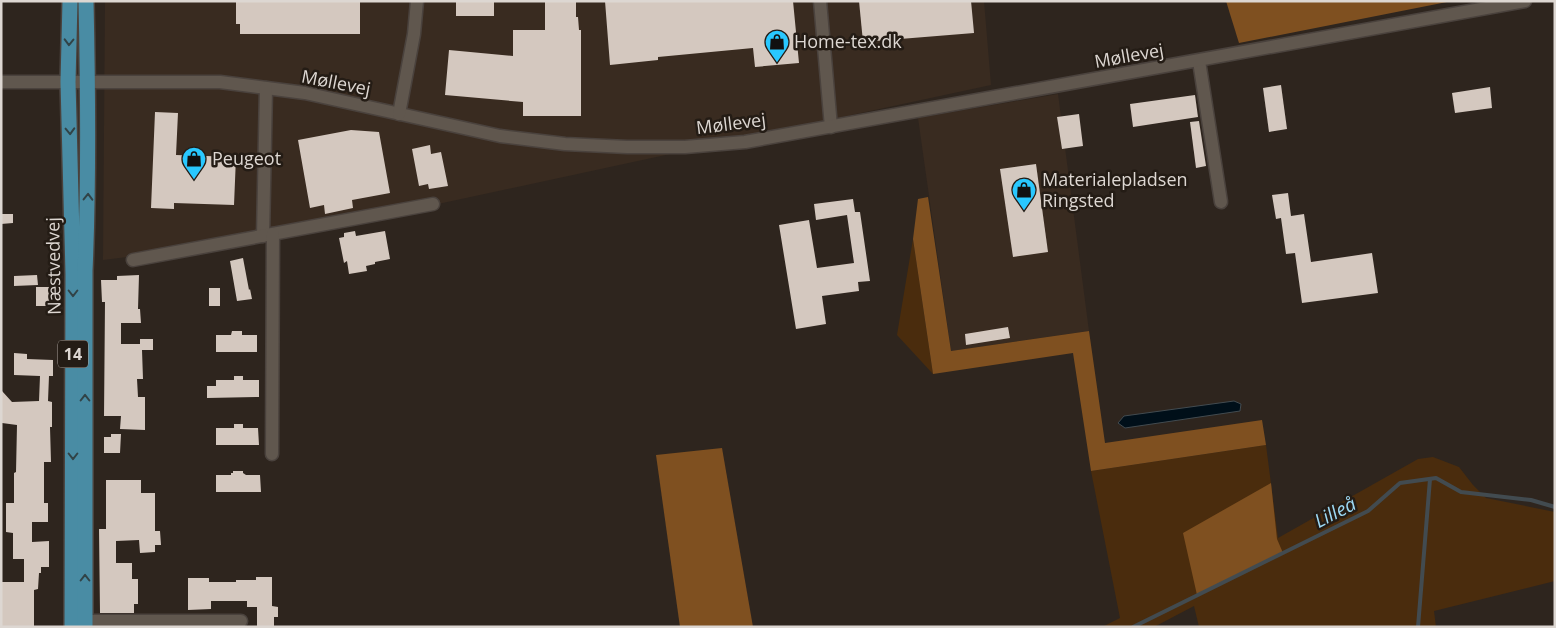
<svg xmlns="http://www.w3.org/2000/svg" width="1556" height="628" font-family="'Open Sans',sans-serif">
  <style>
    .built { fill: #392b20 }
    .green { fill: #4a2c0d }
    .forest { fill: #7f5020 }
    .water { fill: #000f19; stroke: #424b50 }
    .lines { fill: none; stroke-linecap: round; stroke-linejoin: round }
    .stream { stroke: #424b50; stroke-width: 4 }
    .building { fill: #d4c8bf }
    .street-casing { stroke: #4a423d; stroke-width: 15 }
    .primary-casing { stroke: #4a423d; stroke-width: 18 }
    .street { stroke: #60574e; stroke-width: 12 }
    .primary { stroke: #498ca4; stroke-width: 15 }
    .oneway { stroke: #314347 }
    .labels { text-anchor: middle; stroke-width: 5; stroke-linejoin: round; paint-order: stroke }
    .shield { fill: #241c15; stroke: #a69f99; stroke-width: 1 }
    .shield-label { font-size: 16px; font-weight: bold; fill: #ddd7d2 }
    .poi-label { font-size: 18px; fill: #ddd7d2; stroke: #241c15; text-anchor: start }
    .street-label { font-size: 18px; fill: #ddd7d2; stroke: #241c15 }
    .water-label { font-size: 19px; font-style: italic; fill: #9dd9f4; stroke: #241c15 }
  </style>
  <rect width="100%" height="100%" fill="#2e251e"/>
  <!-- built -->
  <g class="built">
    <polygon points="105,1 984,1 991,85 280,238 103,260"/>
    <polygon points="1058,94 1089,331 951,351 918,118"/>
  </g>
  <!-- green -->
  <g class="green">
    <polygon points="913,239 933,374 897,335"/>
    <polygon points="1266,445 1278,538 1418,459 1433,457 1459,467 1473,485 1486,498 1555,512 1555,581 1434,611 1436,627 1199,627 1194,606 1154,627 1102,627 1120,618 1091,471"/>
  </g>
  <!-- forest -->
  <g class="forest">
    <polygon points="1226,1 1452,1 1239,43"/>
    <polygon points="928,197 951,351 1089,331 1105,443 1262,420 1266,445 1091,471 1073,353 933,374 913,239 918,199"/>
    <polygon points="722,448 753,627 680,627 656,455"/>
    <polygon points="1271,483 1277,539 1283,553 1197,595 1183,533"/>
  </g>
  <!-- water -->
  <polygon class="water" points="1234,401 1241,404 1240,411 1125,428 1118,423 1124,416"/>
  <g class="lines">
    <!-- stream -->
    <g class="stream">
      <polyline points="1133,627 1368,511 1400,483 1436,478 1461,492 1531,500 1555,507"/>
      <polyline points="1418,627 1430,479"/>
    </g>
  </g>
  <!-- building -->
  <g class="building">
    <polygon points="236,1 360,1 360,34 240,34 240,24 236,24"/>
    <rect x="456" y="1" width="38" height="15"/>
    <polygon points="545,1 576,1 576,17 578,17 579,30 581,30 581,116 523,116 523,102 445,95 449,50 513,56 513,30 545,30"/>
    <polygon points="605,1 793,1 799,63 755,67 753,48 658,57 658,60 610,65"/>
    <polygon points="859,1 971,1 974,33 863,42"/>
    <polygon points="1281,85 1287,129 1269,132 1263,88"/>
    <polygon points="1490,87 1492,108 1455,113 1452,93"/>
    <polygon points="1195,95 1198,117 1133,127 1130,104"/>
    <polygon points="155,112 178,113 176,155 236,157 234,205 174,203 174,209 151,208"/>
    <polygon points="1079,114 1083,146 1062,149 1057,117"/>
    <polygon points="1199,121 1206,166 1196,168 1190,122"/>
    <polygon points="351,130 379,132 390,193 352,200 353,208 325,214 324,205 310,208 298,140"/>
    <polygon points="430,145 431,154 441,152 448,186 429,189 428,184 419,186 412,149"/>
    <polygon points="1036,164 1048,252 1013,257 1000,169"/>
    <polygon points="1288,193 1291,216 1304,214 1311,262 1372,253 1378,293 1302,303 1295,253 1286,254 1281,218 1276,219 1272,195"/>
    <polygon points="853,199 855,212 860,212 870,281 858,282 859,291 822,296 826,324 796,329 779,225 809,220 817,268 854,263 847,215 816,220 814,204"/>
    <polygon points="1,214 13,214 13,223 1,224"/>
    <polygon points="355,231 356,236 385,231 390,259 375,262 375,264 366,266 367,271 349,274 347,261 344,263 339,238 344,237 344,233"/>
    <polygon points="243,258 249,290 250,289 252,299 237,301 230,261"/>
    <polygon points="37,275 38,285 14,286 14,276"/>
    <polygon points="139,275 138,309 140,309 141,323 121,323 121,344 140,344 140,339 153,339 153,350 142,350 143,379 137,379 138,397 145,397 145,430 120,429 121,416 104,416 105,302 102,302 101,280 117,280 117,276"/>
    <rect x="36" y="287" width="18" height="19"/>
    <rect x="209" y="288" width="11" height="18"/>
    <polygon points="1008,327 1010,338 966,345 965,334"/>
    <polygon points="232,331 242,331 242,335 257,335 257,352 216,352 216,335 231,335"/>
    <polygon points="14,353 27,354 27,359 53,360 53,376 49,376 48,401 52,402 52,427 50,427 51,462 44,462 44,503 48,503 48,522 32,522 32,542 49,541 49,567 41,567 41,573 39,573 38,589 34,590 34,627 1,627 1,582 24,582 24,559 13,559 13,533 6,532 6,503 14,503 14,473 16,472 17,425 2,423 2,391 12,402 39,401 40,376 14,375"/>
    <polygon points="234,376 243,376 243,380 259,380 259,397 207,398 207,386 216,386 216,380 234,380"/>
    <polygon points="234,424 243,424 243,428 258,428 259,445 216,445 216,428 234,428"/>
    <polygon points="111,434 121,434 120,453 104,453 104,437 111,437"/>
    <polygon points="233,471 243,471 243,473 246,475 260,475 261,492 216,492 216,475 231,475 231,473 233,473"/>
    <polygon points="106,480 141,480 141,493 155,493 155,531 160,531 161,545 155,545 155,552 140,553 139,540 116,541 116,563 132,563 132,579 138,579 138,604 134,604 134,613 100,613 99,529 106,529"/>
    <polygon points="256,577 272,577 272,606 278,607 278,617 274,617 274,627 257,627 257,607 247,607 247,601 211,601 211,609 188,610 188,578 209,578 209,582 236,582 236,580 256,580"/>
  </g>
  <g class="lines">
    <defs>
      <g id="street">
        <polyline points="820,1 831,127"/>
        <polyline points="1199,61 1221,202"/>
        <polyline points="1,82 220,82 305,93 500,136 565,144 627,147 685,147 745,142 1525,1"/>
        <polyline points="399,114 414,34 417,1"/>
        <polyline points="263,236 266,88"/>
        <polyline points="133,260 433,204"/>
        <polyline points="272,454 273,234"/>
        <polyline points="77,621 241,621"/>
      </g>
      <g id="primary">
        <polyline points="70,1 68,82 73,274 72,627"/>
        <path d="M85 627V271C89 181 88 91 86 1"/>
      </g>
    </defs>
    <!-- street casing -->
    <use href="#street" class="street-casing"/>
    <!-- primary casing -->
    <use href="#primary" class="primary-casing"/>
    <!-- street -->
    <use href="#street" class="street"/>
    <!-- primary -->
    <use href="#primary" class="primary"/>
  </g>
  <!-- one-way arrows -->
  <defs><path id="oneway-chevron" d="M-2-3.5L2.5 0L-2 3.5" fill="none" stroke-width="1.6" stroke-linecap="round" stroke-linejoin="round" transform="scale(1.25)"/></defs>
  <g class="oneway">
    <use href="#oneway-chevron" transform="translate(69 42) rotate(91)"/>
    <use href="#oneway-chevron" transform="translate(70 131) rotate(88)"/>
    <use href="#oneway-chevron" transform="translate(88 197) rotate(-89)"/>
    <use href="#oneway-chevron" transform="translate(73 293) rotate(90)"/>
    <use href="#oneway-chevron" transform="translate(85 398) rotate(-90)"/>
    <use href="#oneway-chevron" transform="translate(73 456) rotate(90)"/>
    <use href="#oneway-chevron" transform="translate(85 578) rotate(-90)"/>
  </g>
  <!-- icons -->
  <defs>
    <symbol id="shop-pin" viewBox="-11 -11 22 30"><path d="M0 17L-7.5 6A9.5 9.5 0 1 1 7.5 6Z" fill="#29c8ff" stroke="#241c15"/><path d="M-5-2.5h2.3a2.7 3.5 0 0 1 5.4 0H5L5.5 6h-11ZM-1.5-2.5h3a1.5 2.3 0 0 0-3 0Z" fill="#111"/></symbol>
  </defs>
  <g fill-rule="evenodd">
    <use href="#shop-pin" x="763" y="28" width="28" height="38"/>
    <use href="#shop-pin" x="180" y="145" width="28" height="38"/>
    <use href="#shop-pin" x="1010" y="176" width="28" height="38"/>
  </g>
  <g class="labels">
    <!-- shield labels -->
    <rect class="shield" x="58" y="340.5" width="30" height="27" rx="4"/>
    <g class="shield-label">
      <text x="73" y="360">14</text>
    </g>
    <!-- poi labels -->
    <g class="poi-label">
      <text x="794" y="48">Home-tex.dk</text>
      <text x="212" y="165">Peugeot</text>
      <text x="1042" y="186">Materialepladsen<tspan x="1042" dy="21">Ringsted</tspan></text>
    </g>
    <!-- street labels -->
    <g class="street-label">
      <text transform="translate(1129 56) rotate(-10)" y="6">Møllevej</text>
      <text transform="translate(336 83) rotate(11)" y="6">Møllevej</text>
      <text transform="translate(731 124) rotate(-7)" y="6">Møllevej</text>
      <text transform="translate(54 266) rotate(-91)" y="6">Næstvedvej</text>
    </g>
    <!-- water labels -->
    <g class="water-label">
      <text transform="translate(1335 512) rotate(-27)" y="7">Lilleå</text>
    </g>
  </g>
  <!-- border -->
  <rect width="1556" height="628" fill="none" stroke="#ddd7d2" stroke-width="5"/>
</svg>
